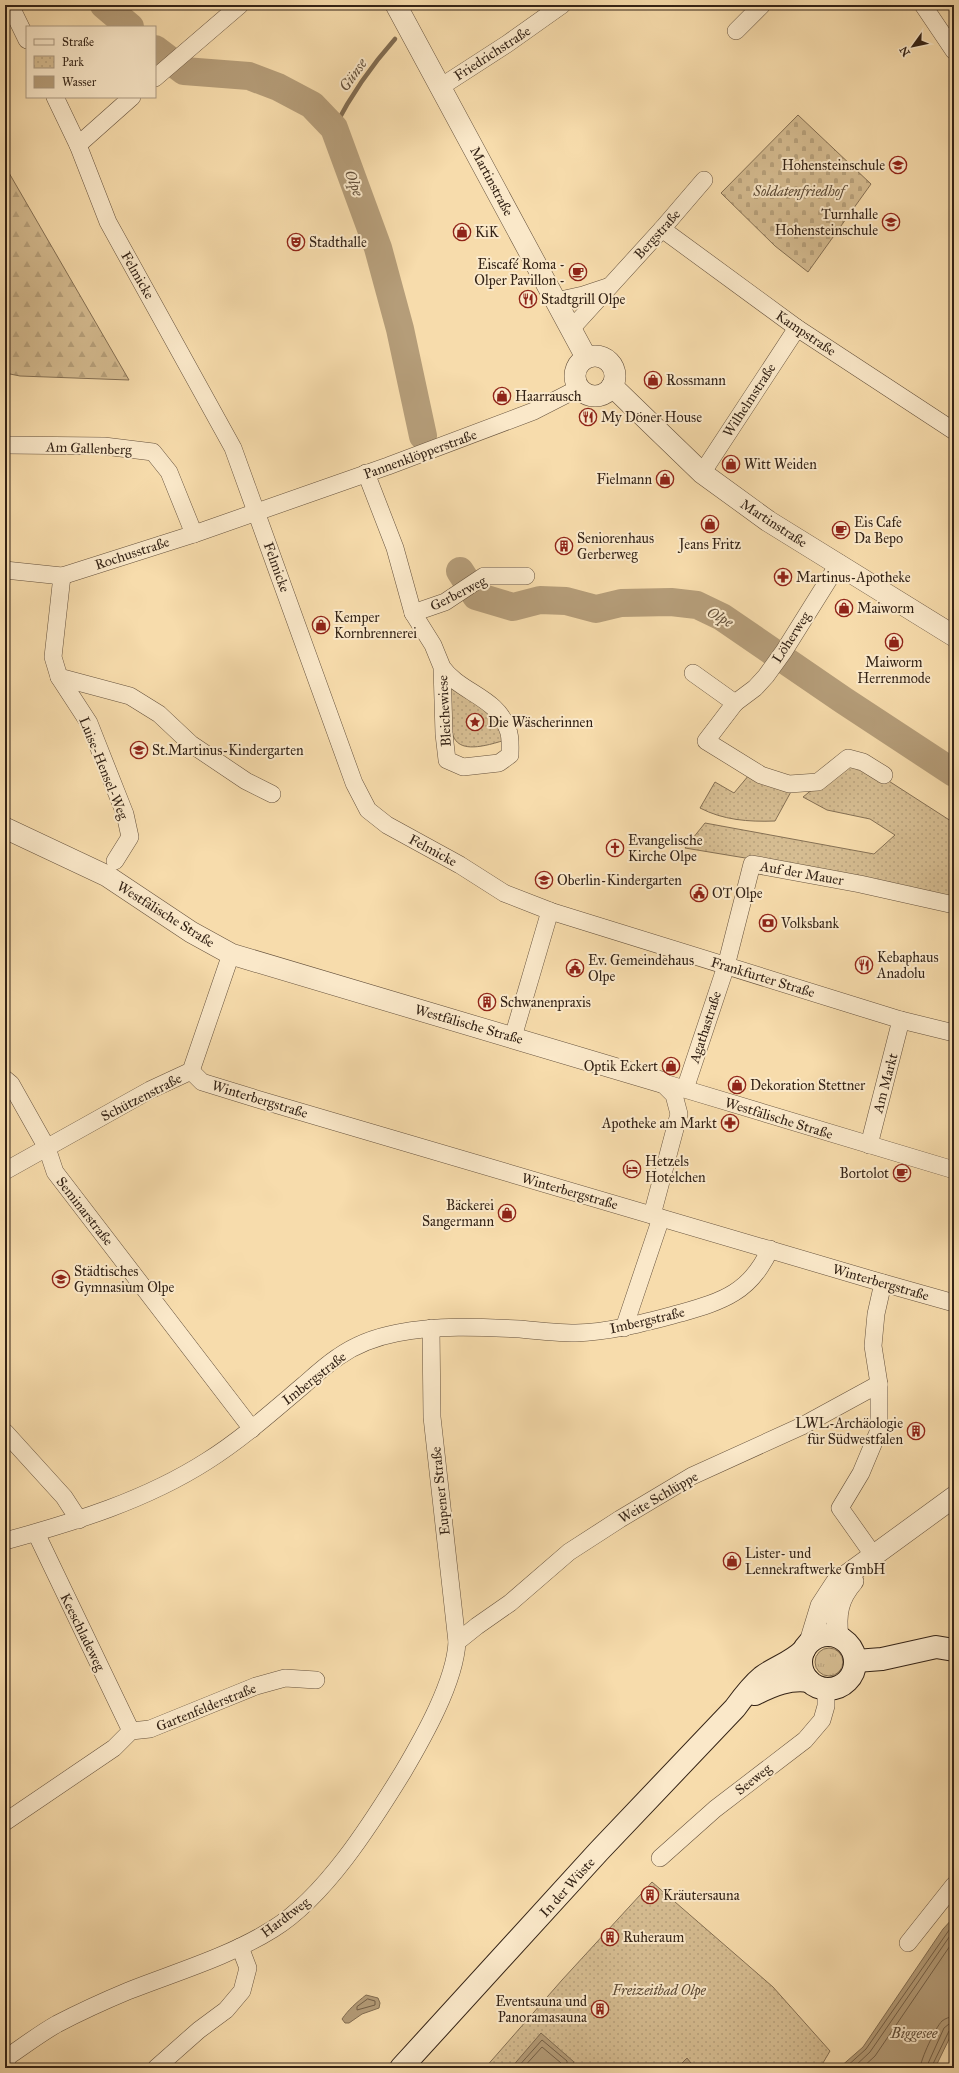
<svg xmlns="http://www.w3.org/2000/svg" width="959" height="2073" font-family="'IM FELL Great Primer',serif">
  <style>
    .grass { fill: url(#grass-tufts); stroke: #857054 }
    .forest { fill: url(#forest-firs); stroke: #857054 }
    .cemetery { fill: url(#cemetery-stones); stroke: #857054 }
    .park { fill: url(#park-dots); stroke: #857054 }
    .water { fill: #b59d79; stroke: #816c51 }
    .lines { fill: none; stroke-linecap: round; stroke-linejoin: round }
    .shore { stroke: #746048; stroke-width: 1 }
    .stream { stroke: #816c51; stroke-width: 4.5 }
    .river { stroke: #b59d79; stroke-width: 28 }
    .minor-casing { stroke: #65513c; stroke-width: 18 }
    .tertiary-casing { stroke: #65513c; stroke-width: 22 }
    .secondary-casing { stroke: #342316; stroke-width: 24 }
    .minor { stroke: #fae8c9; stroke-width: 17 }
    .tertiary { stroke: #fae8c9; stroke-width: 21 }
    .secondary { stroke: #fae8c9; stroke-width: 22 }
    .labels { text-anchor: middle; stroke-width: 4; stroke-linejoin: round; paint-order: stroke }
    .street-label { font-size: 14px; fill: #342316; stroke: #fae8c9 }
    .poi-label { font-size: 14px; fill: #342316; stroke: #fae8c9; text-anchor: start }
    .park-label { font-size: 14px; font-style: italic; fill: #5c4a35; stroke: #fae8c9 }
    .water-label { font-size: 15px; font-style: italic; fill: #614e39; stroke: #fae8c9 }
  </style>
  <defs>
    <pattern id="grass-tufts" width="24" height="20" patternUnits="userSpaceOnUse"><rect width="24" height="20" fill="#d6bd92"/><path d="M3 7l-1-3M5 7V3M7 7l1-3M15 17l-1-3M17 17v-4M19 17l1-3" fill="none" stroke="#b8a27d"/></pattern>
    <pattern id="forest-firs" width="22" height="20" patternUnits="userSpaceOnUse"><rect width="22" height="20" fill="#d6bd92"/><path d="M5 1l3.5 6h-7zM16 11l3.5 6h-7z" fill="#b8a27d"/></pattern>
    <pattern id="cemetery-stones" width="16" height="16" patternUnits="userSpaceOnUse"><rect width="16" height="16" fill="#d6bd92"/><path d="M2 7V4a2 2 0 0 1 4 0v3zM10 15v-3a2 2 0 0 1 4 0v3z" fill="#b8a27d"/></pattern>
    <pattern id="park-dots" width="8" height="8" patternUnits="userSpaceOnUse"><rect width="8" height="8" fill="#d6bd92"/><path d="M2 2h.1M6 6h.1" fill="none" stroke="#b8a27d" stroke-width="1.8" stroke-linecap="round"/></pattern>
  </defs>
  <rect width="100%" height="100%" fill="#f7dcac"/>
  <filter id="stains"><feTurbulence type="fractalNoise" baseFrequency=".005" numOctaves="4"/><feColorMatrix values="0 0 0 0 .2 0 0 0 0 .09 0 0 0 0 .02 0 0 0 .5 -.17"/></filter>
  <radialGradient id="worn" r=".72"><stop offset=".6" stop-color="#630" stop-opacity="0"/><stop offset="1" stop-color="#630" stop-opacity=".3"/></radialGradient>
  <!-- grass -->
  <circle class="grass" cx="829" cy="1662" r="14"/>
  <!-- forest -->
  <polygon class="forest" points="5,166 129,380 20,376 5,373"/>
  <!-- cemetery -->
  <polygon class="cemetery" points="798,115 871,184 808,272 775,246 721,193"/>
  <!-- park -->
  <g class="park">
    <path d="M450 686 497 711 505 740C444 760 450 735 450 686Z"/>
    <polygon points="849,760 881,776 954,823 954,898 872,879 685,848 705,823 874,854 895,835 870,819 827,810 803,797"/>
    <path d="M749 775 793 788 775 821C748 822 723 820 700 808L715 782 734 793Z"/>
    <polygon points="652,1882 773,1987 830,2051 820,2068 485,2068 562,1980"/>
  </g>
  <!-- water -->
  <g class="water">
    <polygon points="954,1917 954,2029 936,2066 934,2068 839,2068 863,2047 943,1929"/>
    <path d="M366 1995 378 1998 380 2003 379 2008 362 2014 349 2023H345L342 2019C348 2010 357 2002 366 1995Z"/>
    <polygon points="541,2033 574,2062 569,2068 511,2068"/>
    <polygon points="687,2058 695,2068 686,2068 682,2063"/>
  </g>
  <g class="lines">
    <!-- shore -->
    <g class="shore">
      <polygon points="368,1999 375,2001 375,2005 357,2010 357,2007"/>
      <polyline points="517,2068 542,2040 567,2061 567,2068"/>
      <polyline points="523,2068 542,2047 561,2063 562,2068"/>
      <polyline points="845,2068 866,2049 954,1923"/>
      <polyline points="853,2068 870,2052 954,1930"/>
      <polyline points="862,2068 875,2056 954,1940"/>
      <path d="M920 2068C921 2059 935 2028 942 2021 946 2018 949 2017 954 2017"/>
      <polyline points="926,2068 944,2028 949,2024 954,2023"/>
      <polyline points="931,2068 949,2031 954,2028"/>
    </g>
    <!-- stream -->
    <path class="stream" d="M334 128C351 95 371 66 395 39"/>
    <!-- river -->
    <g class="river">
      <polyline points="104,5 130,27"/>
      <polyline points="155,49 184,71 249,76 278,87 312,105 334,128 378,248 400,329 423,436"/>
      <polyline points="460,571 476,596 513,607 540,600 566,601 596,609 621,603 671,602 697,605 722,617 843,700 954,773"/>
    </g>
    <defs>
      <g id="minor">
        <polyline points="10,5 27,40"/>
        <polyline points="923,5 954,51"/>
        <polyline points="736,31 762,5"/>
        <polyline points="155,78 240,5"/>
        <polyline points="442,86 507,44 562,5"/>
        <polyline points="55,97 78,145 108,222 233,448 354,783 368,810 387,825 460,865 504,893 550,911 901,1020 954,1033"/>
        <polyline points="78,145 132,97"/>
        <polyline points="662,229 797,328 954,431"/>
        <polyline points="556,301 583,295 607,287"/>
        <polyline points="571,329 662,229 704,180"/>
        <polyline points="5,445 104,446 153,452 169,472 194,534"/>
        <path d="M366 473 395 548 413 613 433 645 442 667 444 734 447 760 463 767 499 763 510 755C510 747 511 737 508 730 498 697 460 693 442 667"/>
        <polyline points="702,473 797,328"/>
        <polyline points="5,570 62,576 194,534 388,466 534,411 579,388"/>
        <polyline points="62,576 53,657 59,677 89,723 125,814 130,837 115,861"/>
        <polyline points="413,613 445,602 484,576 526,576"/>
        <polyline points="693,673 735,703 706,741 761,775 789,784 818,782 848,758 863,762 884,775"/>
        <polyline points="59,677 130,696 159,714 191,744 246,781 272,794"/>
        <polyline points="735,703 755,688 766,676 784,651 839,563"/>
        <polyline points="513,1037 550,911"/>
        <polyline points="191,1071 202,1082 257,1099 883,1283 954,1303"/>
        <polyline points="5,1079 11,1084 47,1148 55,1172 252,1429"/>
        <polyline points="661,1082 954,1170"/>
        <polyline points="685,1089 726,966 752,864 860,884 954,905"/>
        <polyline points="869,1145 901,1020"/>
        <polyline points="5,1171 150,1090 191,1071 231,954"/>
        <polyline points="652,1215 679,1114 674,1095 661,1082"/>
        <polyline points="624,1328 661,1218"/>
        <polyline points="5,1432 64,1497 79,1520"/>
        <polyline points="36,1533 131,1731"/>
        <path d="M5 1541C75 1522 146 1500 207 1461 242 1439 273 1411 305 1384 315 1375 326 1365 338 1357 355 1345 376 1337 397 1333 437 1325 479 1327 520 1329 539 1331 558 1333 576 1333 612 1332 646 1322 681 1313 723 1301 751 1292 770 1249"/>
        <polyline points="874,1556 840,1508 861,1473 879,1430 879,1384 873,1346 876,1314 883,1283"/>
        <polyline points="457,1642 477,1626 510,1603 569,1552 620,1519 692,1476 802,1426 879,1384"/>
        <polyline points="5,1822 114,1748 131,1731 150,1729 256,1686 285,1678 316,1680"/>
        <polyline points="660,1858 715,1809 805,1740 822,1720 826,1706 826,1689"/>
        <polyline points="908,1943 954,1885"/>
        <path d="M5 2064 9 2056C25 2045 41 2033 57 2024 80 2012 104 2001 128 1991 176 1972 228 1957 273 1929 325 1897 371 1824 403 1772 423 1738 455 1682 457 1642L432 1417 431 1328"/>
        <polyline points="156,2068 199,2030 226,2010 242,1991 248,1968 240,1947"/>
      </g>
      <g id="tertiary">
        <polyline points="396,5 586,357"/>
        <circle cx="595" cy="376" r="20"/>
        <polyline points="612,386 702,473 768,521 954,636"/>
        <polyline points="5,828 107,876 191,932 231,954 661,1082"/>
        <path d="M838 1637C835 1614 838 1598 853 1581"/>
        <polyline points="810,1642 821,1606 836,1583 954,1497"/>
      </g>
      <g id="secondary">
        <circle cx="828" cy="1662" r="27"/>
        <polyline points="856,1661 882,1659 936,1647 954,1650"/>
        <path d="M755 1694C773 1685 790 1678 809 1681"/>
        <path d="M401 2068 599 1851 735 1708C743 1697 751 1686 762 1677 777 1666 791 1663 804 1650"/>
      </g>
    </defs>
    <!-- minor casing -->
    <use href="#minor" class="minor-casing"/>
    <!-- tertiary casing -->
    <use href="#tertiary" class="tertiary-casing"/>
    <!-- secondary casing -->
    <use href="#secondary" class="secondary-casing"/>
    <!-- minor -->
    <use href="#minor" class="minor"/>
    <!-- tertiary -->
    <use href="#tertiary" class="tertiary"/>
    <!-- secondary -->
    <use href="#secondary" class="secondary"/>
  </g>
  <!-- icons -->
  <defs>
    <symbol id="school-ring" viewBox="-11 -11 22 22"><circle r="9.5" fill="#fae8c9" stroke="#8f2418" stroke-width="1.5"/><path d="M0-5L7-2L0 1L-7-2ZM-4 1L0 2.5L4 1V4Q0 6-4 4Z" fill="#8f2418"/></symbol>
    <symbol id="shop-ring" viewBox="-11 -11 22 22"><circle r="9.5" fill="#fae8c9" stroke="#8f2418" stroke-width="1.5"/><path d="M-5-2.5h2.3a2.7 3.5 0 0 1 5.4 0H5L5.5 6h-11ZM-1.5-2.5h3a1.5 2.3 0 0 0-3 0Z" fill="#8f2418"/></symbol>
    <symbol id="theatre-ring" viewBox="-11 -11 22 22"><circle r="9.5" fill="#fae8c9" stroke="#8f2418" stroke-width="1.5"/><path d="M-5-5.5Q0-4 5-5.5V0Q5 5 0 6Q-5 5-5 0ZM-3.3-2.5H-1v1.5H-3.3ZM1-2.5H3.3v1.5H1ZM-2.8 1Q0 5.5 2.8 1Z" fill="#8f2418"/></symbol>
    <symbol id="cafe-ring" viewBox="-11 -11 22 22"><circle r="9.5" fill="#fae8c9" stroke="#8f2418" stroke-width="1.5"/><path d="M-5.5-4.5H6V0H3Q3 3.5 0 3.5H-2.5Q-5.5 3.5-5.5 0ZM3-3.2v2h1.7v-2ZM-6 4.5H4V6H-6Z" fill="#8f2418"/></symbol>
    <symbol id="restaurant-ring" viewBox="-11 -11 22 22"><circle r="9.5" fill="#fae8c9" stroke="#8f2418" stroke-width="1.5"/><path d="M-5-6h1v4h1v-4h1v4h1v-4h1v5L-1.5 .5V6h-2V.5L-5-1ZM5-6V6H3V1.5H1.5Q1.5-4 5-6Z" fill="#8f2418"/></symbol>
    <symbol id="building-ring" viewBox="-11 -11 22 22"><circle r="9.5" fill="#fae8c9" stroke="#8f2418" stroke-width="1.5"/><path d="M-4-6H4V6H1V3H-1V6H-4ZM-2.5-4.3h1.7v1.8h-1.7ZM.8-4.3h1.7v1.8H.8ZM-2.5-1h1.7V.8h-1.7ZM.8-1h1.7V.8H.8Z" fill="#8f2418"/></symbol>
    <symbol id="pharmacy-ring" viewBox="-11 -11 22 22"><circle r="9.5" fill="#fae8c9" stroke="#8f2418" stroke-width="1.5"/><path d="M-2-6h4v4h4v4h-4v4h-4v-4h-4v-4h4Z" fill="#8f2418"/></symbol>
    <symbol id="sight-ring" viewBox="-11 -11 22 22"><circle r="9.5" fill="#fae8c9" stroke="#8f2418" stroke-width="1.5"/><path d="M0-6L1.8-2.2L6-1.7L2.9 1.2L3.7 5.4L0 3.3L-3.7 5.4L-2.9 1.2L-6-1.7L-1.8-2.2Z" fill="#8f2418"/></symbol>
    <symbol id="church-ring" viewBox="-11 -11 22 22"><circle r="9.5" fill="#fae8c9" stroke="#8f2418" stroke-width="1.5"/><path d="M-1.2-6h2.4v3.5h3.3v2.4h-3.3V6h-2.4V-.1h-3.3v-2.4h3.3Z" fill="#8f2418"/></symbol>
    <symbol id="civic-ring" viewBox="-11 -11 22 22"><circle r="9.5" fill="#fae8c9" stroke="#8f2418" stroke-width="1.5"/><path d="M-.6-6.5H3V-4.5H.6V-3L4-1V1h2V6H-6V1h2V-1L-.6-3ZM-1.2 2.5V6h2.4V2.5Z" fill="#8f2418"/></symbol>
    <symbol id="bank-ring" viewBox="-11 -11 22 22"><circle r="9.5" fill="#fae8c9" stroke="#8f2418" stroke-width="1.5"/><path d="M-6-4H6V4H-6ZM0-2.3a2.3 2.3 0 1 0 0 4.6a2.3 2.3 0 1 0 0-4.6Z" fill="#8f2418"/></symbol>
    <symbol id="hotel-ring" viewBox="-11 -11 22 22"><circle r="9.5" fill="#fae8c9" stroke="#8f2418" stroke-width="1.5"/><path d="M-6-4.5h1.5V1H6V5H4.5V3h-9V5H-6ZM-4 0a1.8 1.8 0 1 1 3.6 0ZM.5 0V-2.5h3Q6-2.5 6 0Z" fill="#8f2418"/></symbol>
  </defs>
  <g fill-rule="evenodd">
    <use href="#school-ring" x="888" y="155" width="20" height="20"/>
    <use href="#school-ring" x="881" y="212" width="20" height="20"/>
    <use href="#shop-ring" x="452" y="222" width="20" height="20"/>
    <use href="#theatre-ring" x="286" y="232" width="20" height="20"/>
    <use href="#cafe-ring" x="568" y="262" width="20" height="20"/>
    <use href="#restaurant-ring" x="518" y="289" width="20" height="20"/>
    <use href="#shop-ring" x="643" y="370" width="20" height="20"/>
    <use href="#shop-ring" x="492" y="386" width="20" height="20"/>
    <use href="#restaurant-ring" x="578" y="407" width="20" height="20"/>
    <use href="#shop-ring" x="721" y="454" width="20" height="20"/>
    <use href="#shop-ring" x="655" y="469" width="20" height="20"/>
    <use href="#shop-ring" x="700" y="514" width="20" height="20"/>
    <use href="#cafe-ring" x="831" y="520" width="20" height="20"/>
    <use href="#building-ring" x="554" y="536" width="20" height="20"/>
    <use href="#pharmacy-ring" x="773" y="567" width="20" height="20"/>
    <use href="#shop-ring" x="834" y="598" width="20" height="20"/>
    <use href="#shop-ring" x="311" y="615" width="20" height="20"/>
    <use href="#shop-ring" x="884" y="632" width="20" height="20"/>
    <use href="#sight-ring" x="465" y="712" width="20" height="20"/>
    <use href="#school-ring" x="129" y="740" width="20" height="20"/>
    <use href="#church-ring" x="605" y="838" width="20" height="20"/>
    <use href="#school-ring" x="534" y="870" width="20" height="20"/>
    <use href="#civic-ring" x="689" y="883" width="20" height="20"/>
    <use href="#bank-ring" x="758" y="913" width="20" height="20"/>
    <use href="#restaurant-ring" x="854" y="955" width="20" height="20"/>
    <use href="#civic-ring" x="565" y="958" width="20" height="20"/>
    <use href="#building-ring" x="477" y="992" width="20" height="20"/>
    <use href="#shop-ring" x="661" y="1056" width="20" height="20"/>
    <use href="#shop-ring" x="727" y="1075" width="20" height="20"/>
    <use href="#pharmacy-ring" x="720" y="1113" width="20" height="20"/>
    <use href="#hotel-ring" x="622" y="1159" width="20" height="20"/>
    <use href="#cafe-ring" x="892" y="1163" width="20" height="20"/>
    <use href="#shop-ring" x="497" y="1203" width="20" height="20"/>
    <use href="#school-ring" x="51" y="1269" width="20" height="20"/>
    <use href="#building-ring" x="906" y="1421" width="20" height="20"/>
    <use href="#shop-ring" x="722" y="1551" width="20" height="20"/>
    <use href="#building-ring" x="640" y="1885" width="20" height="20"/>
    <use href="#building-ring" x="600" y="1927" width="20" height="20"/>
    <use href="#building-ring" x="590" y="1999" width="20" height="20"/>
  </g>
  <g class="labels">
    <!-- street labels -->
    <g class="street-label">
      <text transform="translate(492 53) rotate(-33)" y="5">Friedrichstraße</text>
      <text transform="translate(492 181) rotate(62)" y="5">Martinstraße</text>
      <text transform="translate(657 234) rotate(-48)" y="5">Bergstraße</text>
      <text transform="translate(138 275) rotate(60)" y="5">Felmicke</text>
      <text transform="translate(806 333) rotate(34)" y="5">Kampstraße</text>
      <text transform="translate(749 400) rotate(-57)" y="5">Wilhelmstraße</text>
      <text transform="translate(89 448) rotate(2)" y="5">Am Gallenberg</text>
      <text transform="translate(420 454) rotate(-20)" y="5">Pannenklöpperstraße</text>
      <text transform="translate(774 523) rotate(33)" y="5">Martinstraße</text>
      <text transform="translate(132 553) rotate(-18)" y="5">Rochusstraße</text>
      <text transform="translate(277 567) rotate(70)" y="5">Felmicke</text>
      <text transform="translate(458 593) rotate(-27)" y="5">Gerberweg</text>
      <text transform="translate(791 637) rotate(-57)" y="5">Löherweg</text>
      <text transform="translate(444 711) rotate(-93)" y="5">Bleichewiese</text>
      <text transform="translate(104 768) rotate(68)" y="5">Luise-Hensel-Weg</text>
      <text transform="translate(433 850) rotate(28)" y="5">Felmicke</text>
      <text transform="translate(802 873) rotate(10)" y="5">Auf der Mauer</text>
      <text transform="translate(166 914) rotate(32)" y="5">Westfälische Straße</text>
      <text transform="translate(763 977) rotate(17)" y="5">Frankfurter Straße</text>
      <text transform="translate(469 1024) rotate(16)" y="5">Westfälische Straße</text>
      <text transform="translate(705 1027) rotate(-72)" y="5">Agathastraße</text>
      <text transform="translate(885 1083) rotate(-75)" y="5">Am Markt</text>
      <text transform="translate(141 1097) rotate(-27)" y="5">Schützenstraße</text>
      <text transform="translate(260 1099) rotate(17)" y="5">Winterbergstraße</text>
      <text transform="translate(779 1118) rotate(17)" y="5">Westfälische Straße</text>
      <text transform="translate(570 1191) rotate(16)" y="5">Winterbergstraße</text>
      <text transform="translate(85 1211) rotate(52)" y="5">Seminarstraße</text>
      <text transform="translate(881 1282) rotate(16)" y="5">Winterbergstraße</text>
      <text transform="translate(647 1320) rotate(-13)" y="5">Imbergstraße</text>
      <text transform="translate(314 1378) rotate(-38)" y="5">Imbergstraße</text>
      <text transform="translate(440 1491) rotate(-96)" y="5">Eupener Straße</text>
      <text transform="translate(658 1497) rotate(-30)" y="5">Weite Schlüppe</text>
      <text transform="translate(83 1632) rotate(64)" y="5">Keeschladeweg</text>
      <text transform="translate(206 1707) rotate(-22)" y="5">Gartenfelderstraße</text>
      <text transform="translate(753 1779) rotate(-38)" y="5">Seeweg</text>
      <text transform="translate(567 1887) rotate(-48)" y="5">In der Wüste</text>
      <text transform="translate(285 1917) rotate(-37)" y="5">Hardtweg</text>
    </g>
    <!-- poi labels -->
    <g class="poi-label">
      <text x="885" y="170" text-anchor="end">Hohensteinschule</text>
      <text x="878" y="219" text-anchor="end">Turnhalle<tspan x="878" dy="16">Hohensteinschule</tspan></text>
      <text x="475" y="237">KiK</text>
      <text x="309" y="247">Stadthalle</text>
      <text x="565" y="269" text-anchor="end">Eiscafé Roma -<tspan x="565" dy="16">Olper Pavillon -</tspan></text>
      <text x="541" y="304">Stadtgrill Olpe</text>
      <text x="666" y="385">Rossmann</text>
      <text x="515" y="401">Haarrausch</text>
      <text x="601" y="422">My Döner House</text>
      <text x="744" y="469">Witt Weiden</text>
      <text x="652" y="484" text-anchor="end">Fielmann</text>
      <text x="854" y="527">Eis Cafe<tspan x="854" dy="16">Da Bepo</tspan></text>
      <text x="577" y="543">Seniorenhaus<tspan x="577" dy="16">Gerberweg</tspan></text>
      <text x="710" y="549" text-anchor="middle">Jeans Fritz</text>
      <text x="796" y="582">Martinus-Apotheke</text>
      <text x="857" y="613">Maiworm</text>
      <text x="334" y="622">Kemper<tspan x="334" dy="16">Kornbrennerei</tspan></text>
      <text x="894" y="667" text-anchor="middle">Maiworm<tspan x="894" dy="16">Herrenmode</tspan></text>
      <text x="488" y="727">Die Wäscherinnen</text>
      <text x="152" y="755">St.Martinus-Kindergarten</text>
      <text x="628" y="845">Evangelische<tspan x="628" dy="16">Kirche Olpe</tspan></text>
      <text x="557" y="885">Oberlin-Kindergarten</text>
      <text x="712" y="898">OT Olpe</text>
      <text x="781" y="928">Volksbank</text>
      <text x="877" y="962">Kebaphaus<tspan x="877" dy="16">Anadolu</tspan></text>
      <text x="588" y="965">Ev. Gemeindehaus<tspan x="588" dy="16">Olpe</tspan></text>
      <text x="500" y="1007">Schwanenpraxis</text>
      <text x="658" y="1071" text-anchor="end">Optik Eckert</text>
      <text x="750" y="1090">Dekoration Stettner</text>
      <text x="717" y="1128" text-anchor="end">Apotheke am Markt</text>
      <text x="645" y="1166">Hetzels<tspan x="645" dy="16">Hotelchen</tspan></text>
      <text x="889" y="1178" text-anchor="end">Bortolot</text>
      <text x="494" y="1210" text-anchor="end">Bäckerei<tspan x="494" dy="16">Sangermann</tspan></text>
      <text x="74" y="1276">Städtisches<tspan x="74" dy="16">Gymnasium Olpe</tspan></text>
      <text x="903" y="1428" text-anchor="end">LWL-Archäologie<tspan x="903" dy="16">für Südwestfalen</tspan></text>
      <text x="745" y="1558">Lister- und<tspan x="745" dy="16">Lennekraftwerke GmbH</tspan></text>
      <text x="663" y="1900">Kräutersauna</text>
      <text x="623" y="1942">Ruheraum</text>
      <text x="587" y="2006" text-anchor="end">Eventsauna und<tspan x="587" dy="16">Panoramasauna</tspan></text>
    </g>
    <!-- park labels -->
    <g class="park-label">
      <text x="799" y="196">Soldatenfriedhof</text>
      <text x="659" y="1995">Freizeitbad Olpe</text>
    </g>
    <!-- water labels -->
    <g class="water-label">
      <text transform="translate(353 75) rotate(-54)" y="5">Günse</text>
      <text transform="translate(354 183) rotate(70)" y="5">Olpe</text>
      <text transform="translate(720 617) rotate(29)" y="5">Olpe</text>
      <text x="914" y="2038">Biggesee</text>
    </g>
  </g>
  <!-- margin -->
  <rect width="959" height="2073" fill="none" stroke="#f7dcac" stroke-width="20"/>
  <rect x="6" y="6" width="947" height="2061" fill="none" stroke="#342316" stroke-width="2"/>
  <rect x="10" y="10" width="939" height="2053" fill="none" stroke="#342316"/>
  <!-- legend -->
  <rect x="26" y="26" width="130" height="72" fill="#fae8c9" stroke="#ab9981"/>
  <rect x="34" y="39" width="20" height="6" fill="#fae8c9" stroke="#ab9981"/>
  <text x="62" y="46" font-size="12" fill="#342316">Straße</text>
  <rect x="34" y="56" width="20" height="12" fill="url(#park-dots)" stroke="#ab9981"/>
  <text x="62" y="66" font-size="12" fill="#342316">Park</text>
  <rect x="34" y="76" width="20" height="12" fill="#b59d79" stroke="#ab9981"/>
  <text x="62" y="86" font-size="12" fill="#342316">Wasser</text>
  <!-- north arrow -->
  <g transform="translate(913 46) rotate(237)" stroke="#fae8c9" stroke-width="3" paint-order="stroke">
  <path d="M0-3L7 15L0 10L-7 15Z" fill="#342316"/>
  <text y="-6" font-size="11" font-weight="bold" text-anchor="middle" fill="#342316">N</text>
  </g>
  <rect width="100%" height="100%" filter="url(#stains)"/>
  <rect width="100%" height="100%" fill="url(#worn)"/>
</svg>
